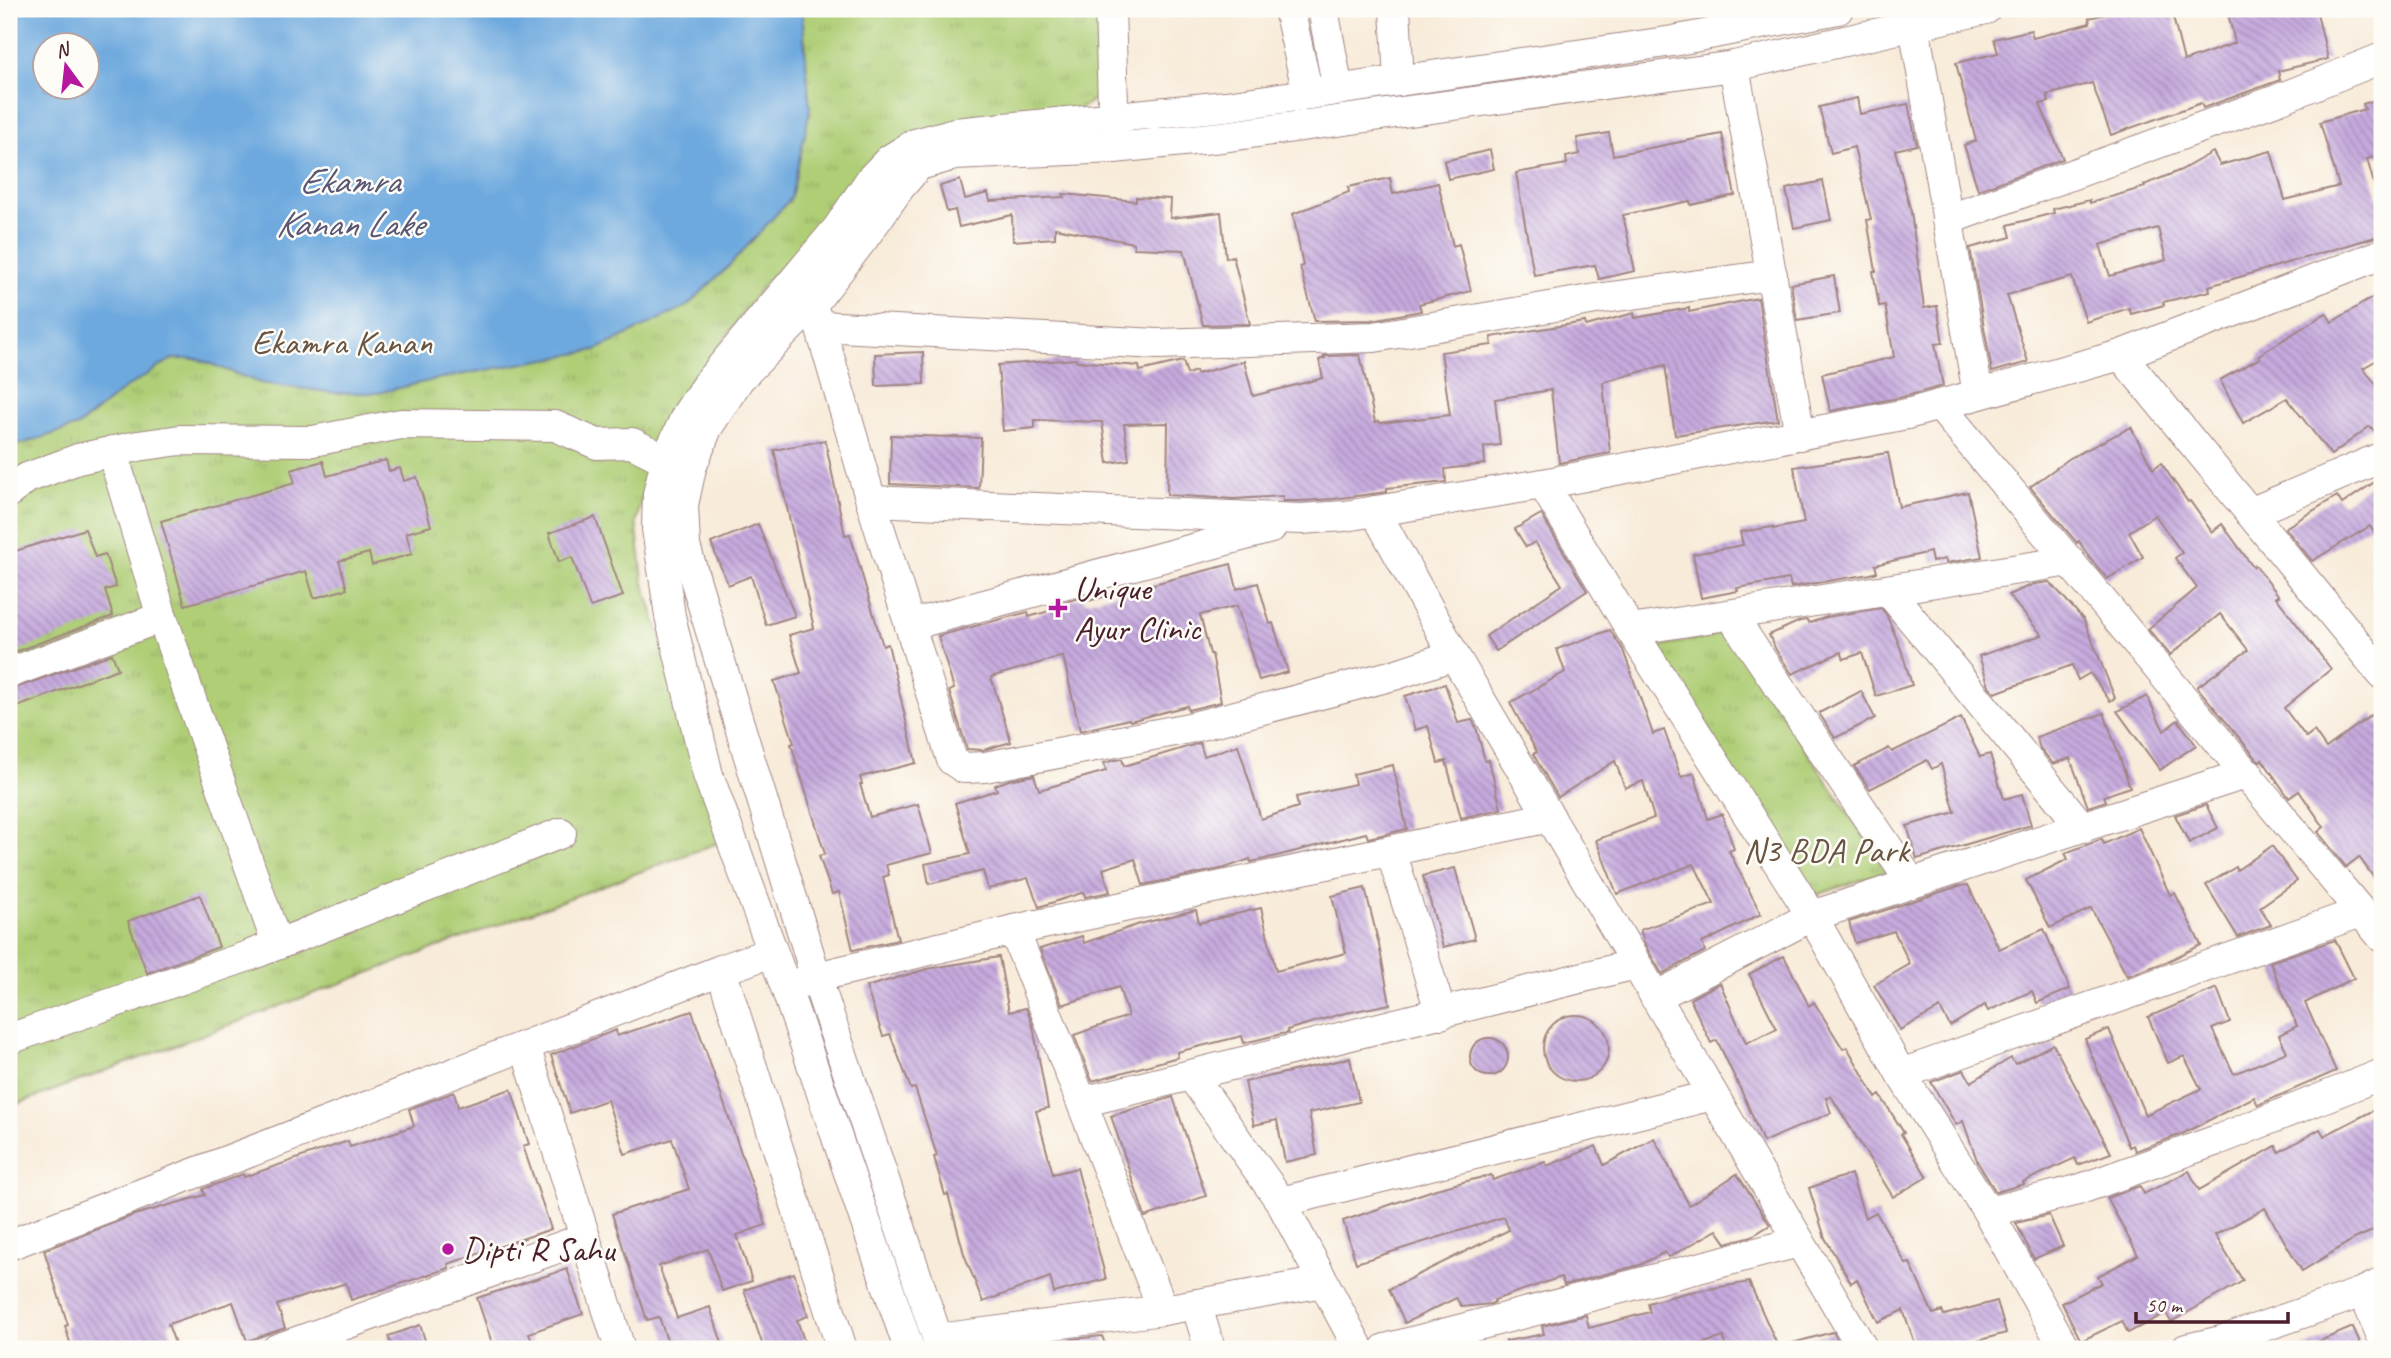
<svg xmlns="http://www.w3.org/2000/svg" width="2391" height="1358" font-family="Caveat,sans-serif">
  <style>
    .park { fill: url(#park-tufts); stroke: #7c7650; stroke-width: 2; fill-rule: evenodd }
    .water { fill: #6da9de; stroke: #5c6484; stroke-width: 2; fill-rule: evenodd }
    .building { fill: url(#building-back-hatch); fill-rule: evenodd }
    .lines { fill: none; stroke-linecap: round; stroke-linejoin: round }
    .minor-casing { stroke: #a18582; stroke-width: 32 }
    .minor { stroke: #fff; stroke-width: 30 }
    .poi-dot { fill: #b5179e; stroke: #fdfcf7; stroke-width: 2.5 }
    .labels { text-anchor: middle; stroke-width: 5; stroke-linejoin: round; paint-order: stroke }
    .park-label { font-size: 35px; fill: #685442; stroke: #fdfcf7 }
    .poi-label { font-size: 35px; fill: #4a1f2b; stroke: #fdfcf7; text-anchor: start }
    .water-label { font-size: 37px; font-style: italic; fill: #585673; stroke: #fdfcf7 }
  </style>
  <defs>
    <pattern id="park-tufts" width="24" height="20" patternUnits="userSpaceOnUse" patternTransform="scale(1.75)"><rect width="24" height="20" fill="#afce76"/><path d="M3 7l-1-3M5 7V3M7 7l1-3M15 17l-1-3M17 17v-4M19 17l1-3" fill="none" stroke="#98b066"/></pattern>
    <pattern id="building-back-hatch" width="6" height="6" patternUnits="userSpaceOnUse" patternTransform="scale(1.75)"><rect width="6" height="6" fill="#c6aade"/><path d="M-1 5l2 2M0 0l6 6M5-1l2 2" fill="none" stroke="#a38ab4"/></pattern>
  </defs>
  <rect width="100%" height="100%" fill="#fdfcf7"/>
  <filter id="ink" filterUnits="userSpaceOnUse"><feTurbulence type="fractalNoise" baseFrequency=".0143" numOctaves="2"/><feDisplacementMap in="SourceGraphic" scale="14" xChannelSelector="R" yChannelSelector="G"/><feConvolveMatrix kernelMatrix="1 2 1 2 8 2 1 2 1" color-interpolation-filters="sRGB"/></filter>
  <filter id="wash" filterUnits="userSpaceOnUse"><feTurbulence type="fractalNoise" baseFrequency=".00686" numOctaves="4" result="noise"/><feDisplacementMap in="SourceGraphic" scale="28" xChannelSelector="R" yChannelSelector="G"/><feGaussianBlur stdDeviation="1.57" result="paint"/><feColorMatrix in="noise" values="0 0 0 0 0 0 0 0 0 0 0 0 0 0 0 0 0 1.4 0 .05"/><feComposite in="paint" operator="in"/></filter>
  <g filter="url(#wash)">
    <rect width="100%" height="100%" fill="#f8ebd9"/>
    <!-- park -->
    <g class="park">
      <path d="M9 9H1100L1102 91 1088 104 1066 116 862 173 803 245 761 288 698 376 649 473 636 522 643 580 723 841 9 1107ZM46 46H88V88H46Z"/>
      <polygon points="1727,632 1887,871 1810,897 1653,648"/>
    </g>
    <!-- water -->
    <path class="water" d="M9 9H802L810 110 791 198 730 265 687 306 596 350 437 379 378 393H335L260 383 198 359H172L124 389 78 426 9 448ZM46 46H88V88H46Z"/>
    <g id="blocks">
      <!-- building -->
      <g class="building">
        <polygon points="2126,9 2127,13 2144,9 2171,9 2184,61 2235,43 2227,9 2269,9 2271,19 2316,9 2328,59 2278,71 2280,80 2203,108 2201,103 2111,135 2092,83 2047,95 2049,102 2040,104 2063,159 1978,190 1964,145 1976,141 1956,63 1998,53 1994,39 2031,30 2033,38 2090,23 2089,18"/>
        <polygon points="1857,98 1860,114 1908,104 1917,145 1895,150 1911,212 1924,308 1937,306 1943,343 1935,344 1943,386 1903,397 1830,411 1822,374 1894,357 1885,305 1879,306 1873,271 1876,271 1867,220 1871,219 1854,147 1831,153 1819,107"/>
        <path d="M2382 98V154L2367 159 2382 212V235L2209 286 2210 291 2163 302 2164 305 2131 314 2129 308 2086 322 2072 277 2007 295 2028 362 1992 372 1970 248 2011 237 2008 225 2054 213 2053 209 2090 200V203L2145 187 2144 185 2181 170 2213 152 2220 165 2271 151 2285 200 2339 186 2320 122 2365 109 2363 104ZM2158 228 2166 260 2110 276 2100 245Z"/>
        <polygon points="1609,133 1613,155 1722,134 1735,195 1691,205 1690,201 1623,215 1635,271 1599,279 1595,265 1534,275 1516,173 1567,164 1566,157 1579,154 1577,138"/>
        <polygon points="1490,150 1494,169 1448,179 1444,161"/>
        <polygon points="1390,178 1393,194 1438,183 1453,246 1459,244 1471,291 1419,304 1421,311 1372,320 1315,321 1300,267 1303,266 1293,214 1349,192 1348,187"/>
        <polygon points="960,180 965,199 988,193 990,201 1064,197 1063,194 1136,201 1136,197 1171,199 1170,218 1221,212 1226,258 1233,256 1250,324 1203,325 1184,250 1134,248 1134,243 1055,228 1055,238 1013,241 1012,215 959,227 955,210 947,212 940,186"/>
        <polygon points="1823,181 1831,220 1794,228 1786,189"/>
        <polygon points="1834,276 1840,313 1797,320 1791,284"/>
        <polygon points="2382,292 2382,357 2363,368 2382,392 2382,440 2370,426 2331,455 2287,398 2243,423 2220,380 2260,358 2259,355 2326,313 2332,322"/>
        <polygon points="1758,298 1778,420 1675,435 1665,365 1603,382 1610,453 1559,463 1551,390 1495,399 1500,445 1484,447 1485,464 1445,469 1446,482 1387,488 1387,492 1333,499 1301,501 1283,501 1283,496 1234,499 1167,495 1168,423 1124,424 1129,460 1108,463 1102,422 1035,420 1035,428 1003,431 998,365 1076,359 1077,361 1139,366 1140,371 1183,361 1187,374 1196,371 1197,374 1244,361 1253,396 1323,378 1319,360 1325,358 1324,356 1360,355 1375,422 1379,421 1380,423 1450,415 1441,352 1492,345 1491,337 1585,322 1586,326 1634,313 1635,318 1689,308 1689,312"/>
        <polygon points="923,352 924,384 876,386 875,354"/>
        <polygon points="2131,427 2153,469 2161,463 2188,502 2190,501 2212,532 2222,524 2253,567 2255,565 2279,596 2276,597 2331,669 2284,708 2306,737 2314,731 2326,748 2373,714 2382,727 2382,889 2359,857 2346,867 2318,832 2324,827 2299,791 2289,798 2262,759 2260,761 2256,758 2197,687 2248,650 2220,614 2170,655 2148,629 2197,588 2175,558 2182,553 2155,515 2129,532 2143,557 2107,579 2089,557 2079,541 2077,543 2030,487 2070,458"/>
        <polygon points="891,435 981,438 979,488 890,484"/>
        <polygon points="825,440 845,535 850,534 883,646 888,644 916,763 860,777 862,784 860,784 870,817 918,804 932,853 886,865 889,875 883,877 898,940 853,950 839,892 832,894 819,856 825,854 791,744 794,743 774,681 801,673 789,635 814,628 774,450"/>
        <polygon points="1888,453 1899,507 1968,492 1982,557 1946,563 1945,559 1932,562 1930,552 1875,565 1877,572 1871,574 1791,587 1789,579 1737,588 1738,591 1701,598 1693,554 1743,545 1740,532 1773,527 1773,529 1804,523 1794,467"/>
        <polygon points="386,460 389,471 400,468 404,481 417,477 431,526 406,533 412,554 372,565 369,553 339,561 347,589 314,598 306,571 185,605 161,521 295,483 291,470 323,461 327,476"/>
        <polygon points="2382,477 2382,545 2370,526 2312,561 2285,528 2337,496 2342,504"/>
        <polygon points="1541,514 1587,591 1496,651 1486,636 1562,585 1535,542 1526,547 1515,529"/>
        <polygon points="595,517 623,596 590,607 572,557 559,562 549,533"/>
        <polygon points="758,524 795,616 766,625 751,576 728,585 711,543"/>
        <polygon points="85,529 95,557 105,554 116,587 105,590 113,616 9,654 9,553"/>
        <polygon points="1231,564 1237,589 1258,583 1270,624 1273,623 1288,672 1259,680 1237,606 1200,615 1210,654 1212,654 1221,702 1188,710 1187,706 1130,721 1129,719 1080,731 1063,656 991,677 1011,742 983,750 967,749 949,691 954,689 938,636 1028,612 1029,617 1066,606 1064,602 1083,597 1084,602"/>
        <polygon points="2050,582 2084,620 2115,698 2110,701 2090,673 2078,680 2072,665 1995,693 1989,686 1979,656 2042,635 2008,595 2034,584"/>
        <polygon points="1881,608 1887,616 1901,649 1912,685 1876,696 1862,653 1844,659 1841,652 1792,674 1776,650 1769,635 1800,621 1807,620 1809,623 1827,617"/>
        <polygon points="1610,630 1623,650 1653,734 1664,730 1681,777 1694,773 1708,819 1722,814 1734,849 1729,851 1761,914 1702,943 1705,951 1662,974 1645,945 1640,930 1714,904 1694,864 1617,894 1596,840 1654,818 1643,781 1625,788 1615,761 1558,797 1533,754 1537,752 1510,703 1565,672 1557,649"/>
        <polygon points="112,654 118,669 9,710 9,690"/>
        <polygon points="1445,684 1458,723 1472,720 1476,727 1485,761 1489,760 1501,809 1461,818 1446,761 1438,763 1428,726 1415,730 1405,696"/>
        <polygon points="1861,691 1875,718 1835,738 1819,713"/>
        <polygon points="2147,696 2164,731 2178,720 2196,745 2160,770 2117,711"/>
        <polygon points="2104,713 2130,787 2104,796 2106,801 2088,807 2070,758 2053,764 2040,748 2036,737"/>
        <polygon points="1961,718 1980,757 1990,754 2004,799 2022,794 2031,825 1917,859 1907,826 1955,812 1941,764 1932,769 1927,760 1870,789 1854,766 1889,748 1892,752"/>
        <polygon points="1200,743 1204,756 1238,745 1261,819 1298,807 1296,797 1355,784 1353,774 1393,765 1407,829 1368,838 1366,833 1265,859 1251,862 1250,859 1225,868 1143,885 1135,859 1103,869 1110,892 1085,897 1084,892 1039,907 1028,878 988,889 983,871 929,884 925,864 970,854 955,803 997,790 995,785 1009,780 1034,775 1039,790 1106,771 1104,763 1115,760 1122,759 1124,766"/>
        <polygon points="2206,805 2218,828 2189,843 2175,815"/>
        <polygon points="2139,828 2170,895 2175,893 2201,945 2166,962 2127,976 2091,908 2050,928 2026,880 2068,859 2065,853 2102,839 2104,844"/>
        <polygon points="2272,846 2297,881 2260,907 2271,925 2238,937 2206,885 2236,867 2237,870"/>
        <polygon points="1455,868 1475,939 1443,947 1423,876"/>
        <polygon points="1968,885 1999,949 2044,929 2070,989 2037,1003 2032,991 1988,1011 1985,1005 1950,1026 1940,1008 1900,1030 1874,985 1910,964 1894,931 1855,943 1849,922 1959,886"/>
        <polygon points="1365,888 1379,945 1390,1004 1341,1014 1287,1030 1288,1033 1281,1034 1244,1043 1242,1036 1177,1052 1178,1057 1092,1081 1074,1035 1128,1016 1119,987 1062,1005 1040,949 1082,936 1084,943 1140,924 1196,910 1199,923 1261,908 1276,971 1346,953 1332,896"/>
        <polygon points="200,895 219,947 147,973 128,921"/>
        <polygon points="2335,940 2354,978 2305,1003 2336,1071 2258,1105 2254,1097 2182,1134 2135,1151 2133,1145 2129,1147 2085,1039 2109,1029 2145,1115 2201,1089 2184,1056 2168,1063 2148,1017 2217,988 2230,1022 2212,1029 2234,1074 2287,1052 2279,1035 2297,1026 2270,962"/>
        <polygon points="1784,956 1809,1006 1814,1002 1843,1049 1847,1047 1876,1098 1880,1095 1904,1133 1901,1134 1927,1177 1893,1197 1831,1096 1826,1098 1831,1113 1763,1142 1746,1101 1717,1040 1711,1043 1690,999 1720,983 1746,1043 1777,1029 1749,974"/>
        <polygon points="999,957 1009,1012 1026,1008 1033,1026 1048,1108 1036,1111 1053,1174 1077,1168 1106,1279 1054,1293 1050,1277 983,1302 964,1254 948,1194 945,1195 934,1157 937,1156 915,1088 911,1089 890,1034 883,1036 866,987 927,969"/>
        <polygon points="692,1011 766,1225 737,1235 752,1281 722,1291 708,1249 659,1266 677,1318 710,1307 724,1349 670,1349 659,1317 647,1320 612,1214 689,1189 672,1139 625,1154 607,1100 570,1113 551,1055 616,1030 617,1036"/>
        <circle cx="1576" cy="1048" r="33"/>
        <circle cx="1489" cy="1057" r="19"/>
        <polygon points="2053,1044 2111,1153 2078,1165 2075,1158 2023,1182 2024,1184 1996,1192 1978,1163 1963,1121 1956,1125 1931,1082 1964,1070 1971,1082 2011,1058 2015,1064"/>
        <polygon points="1350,1058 1359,1102 1309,1113 1317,1155 1285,1162 1277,1120 1254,1125 1245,1082"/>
        <polygon points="511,1089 529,1144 523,1146 551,1229 448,1264 449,1268 351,1300 346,1283 277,1305 285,1328 247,1341 233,1302 168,1324 177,1349 72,1349 65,1326 68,1325 44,1250 134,1215 205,1195 203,1189 243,1174 244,1177 348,1141 350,1147 414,1126 409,1109 454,1092 458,1107"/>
        <polygon points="1173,1097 1206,1196 1145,1217 1111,1116"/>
        <polygon points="2382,1106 2382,1227 2354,1239 2302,1271 2265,1208 2215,1235 2243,1281 2171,1322 2166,1313 2128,1333 2122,1321 2081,1341 2062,1303 2102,1283 2098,1276 2138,1255 2107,1198 2140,1186 2144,1194 2189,1171 2199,1190 2276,1146 2279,1152 2320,1129 2324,1136"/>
        <polygon points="1654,1138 1689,1205 1737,1174 1770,1225 1752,1236 1726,1243 1717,1230 1669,1257 1665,1252 1640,1265 1564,1285 1561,1277 1494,1300 1495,1302 1491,1304 1462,1307 1456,1298 1405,1323 1389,1289 1509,1230 1504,1217 1356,1263 1343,1221 1436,1189 1491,1175 1493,1180 1545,1162 1547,1166 1596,1146 1604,1165"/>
        <polygon points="1851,1174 1865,1218 1876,1212 1906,1264 1910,1263 1933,1314 1942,1311 1944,1315 1997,1301 2006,1333 1947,1349 1917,1349 1903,1310 1878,1322 1857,1279 1851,1283 1825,1238 1809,1188"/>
        <polygon points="2049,1215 2063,1246 2034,1259 2016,1223"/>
        <polygon points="567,1269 583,1314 529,1333 533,1345 520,1349 494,1349 477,1298"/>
        <polygon points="794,1273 808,1316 797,1320 807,1349 764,1349 744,1290"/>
        <polygon points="1749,1282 1779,1349 1725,1349 1724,1337 1683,1349 1506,1349 1506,1341 1544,1334 1542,1326 1586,1315 1589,1328 1650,1312 1648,1303 1685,1293"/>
        <polygon points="420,1325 428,1349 393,1349 388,1336"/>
        <polygon points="2353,1327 2363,1349 2301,1349"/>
        <polygon points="1833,1332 1843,1349 1790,1349 1789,1344"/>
        <polygon points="1102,1336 1107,1349 1052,1349 1051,1347 1073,1339"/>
      </g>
    </g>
  </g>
  <g filter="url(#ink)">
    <use href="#blocks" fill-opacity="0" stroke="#a18582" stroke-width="2"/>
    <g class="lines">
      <defs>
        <g id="minor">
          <polyline points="1110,9 1114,137"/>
          <polyline points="1289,9 1308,94"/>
          <polyline points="1323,9 1338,90"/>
          <polyline points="1395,9 1399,81"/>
          <polyline points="1914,26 1978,394"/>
          <polyline points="1734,66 1800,435"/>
          <polyline points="1947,220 2279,99 2382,58"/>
          <polyline points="811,306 820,326 871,501 952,760 964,768 985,767 1189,728 1394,675 1454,655"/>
          <polyline points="820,326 1158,344 1374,337 1596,299 1772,275"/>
          <polyline points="2121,355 2382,674"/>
          <polyline points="1939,405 2382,937"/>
          <polyline points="112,451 162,617 277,944"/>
          <polyline points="1543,484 1631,630 1812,916 1901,1074 1988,1212"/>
          <polyline points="9,492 27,478 78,459 138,446 180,440 313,441 401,424 555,426 597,444 632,443 666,460"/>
          <polyline points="871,501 1301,519 1345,516 1543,484 1907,414 2121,355 2382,254"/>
          <polyline points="1375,511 1454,655 1863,1349"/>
          <polyline points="2250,513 2382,457"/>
          <polyline points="1731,615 1911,882"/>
          <polyline points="910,625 1271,528"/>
          <polyline points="1631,630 2070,561"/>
          <polyline points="9,673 162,617"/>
          <polyline points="2082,827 2248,773"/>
          <polyline points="1391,851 1441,1014"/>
          <polyline points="721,970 772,952"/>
          <polyline points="799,983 816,977 1014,930 1550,817"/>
          <polyline points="1655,997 1812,916 2082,827 1888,590"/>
          <polyline points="9,1039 248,956 561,833"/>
          <polyline points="525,1046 620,1349"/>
          <polyline points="1901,1074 2361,912"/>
          <polyline points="1191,1075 1281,1202 1359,1349"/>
          <polyline points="1082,1102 1636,964"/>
          <polyline points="1281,1202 1713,1095"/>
          <polyline points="9,1245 721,970 842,1349"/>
          <polyline points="2363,1292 2382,1336"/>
          <polyline points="1196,1304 1210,1349"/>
          <polyline points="1163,1310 1324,1282"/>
          <polyline points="938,1339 1163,1310 1014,930"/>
          <polyline points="277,1349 585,1238"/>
          <polyline points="909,1349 786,988 708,775 670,616 657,529 658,494 666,460 687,414 707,384 838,228 871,179 889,160 915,144 955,133 1226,106 1673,41 1838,9"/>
          <polyline points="941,1349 816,977 685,546 683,505 691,468 707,428 739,379 811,306 863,239 900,187 919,165 954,155 1114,148 1222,137 1734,66 1986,9"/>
          <polyline points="1385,1349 1799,1242"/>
          <polyline points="2065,1349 1988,1212 2078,1190 2220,1139 2382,1074"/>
          <polyline points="2186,1349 2221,1341 2363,1292 2382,1283"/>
        </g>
      </defs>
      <!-- minor casing -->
      <use href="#minor" class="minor-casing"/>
      <!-- minor -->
      <use href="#minor" class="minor"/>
    </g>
  </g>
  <!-- markers -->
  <g class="poi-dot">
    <path d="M1054.5 597.5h7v7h7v7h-7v7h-7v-7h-7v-7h7z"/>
    <circle cx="448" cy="1249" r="7"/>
  </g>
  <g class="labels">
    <!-- park labels -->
    <g class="park-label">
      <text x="342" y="354">Ekamra Kanan</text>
      <text x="1826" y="862">N3 BDA Park</text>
    </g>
    <!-- poi labels -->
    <g class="poi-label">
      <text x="1074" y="600">Unique<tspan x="1074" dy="40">Ayur Clinic</tspan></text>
      <text x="462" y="1261">Dipti R Sahu</text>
    </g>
    <!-- water labels -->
    <g class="water-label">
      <text x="349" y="193">Ekamra<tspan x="349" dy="43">Kanan Lake</tspan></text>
    </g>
  </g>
  <!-- margin -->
  <rect width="2391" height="1358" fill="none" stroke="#fdfcf7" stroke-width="35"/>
  <!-- north arrow -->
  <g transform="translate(66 66) rotate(345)"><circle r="33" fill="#fdfcf7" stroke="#b5a4a5" stroke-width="2"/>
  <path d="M0-5L12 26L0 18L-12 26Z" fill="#b5179e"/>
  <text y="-10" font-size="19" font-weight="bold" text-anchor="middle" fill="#4a1f2b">N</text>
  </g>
  <!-- scale -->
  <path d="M2136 1312v10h152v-10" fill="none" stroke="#4a1f2b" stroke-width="3.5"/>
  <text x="2146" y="1312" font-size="21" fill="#4a1f2b" stroke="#fdfcf7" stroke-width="5" paint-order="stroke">50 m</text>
</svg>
